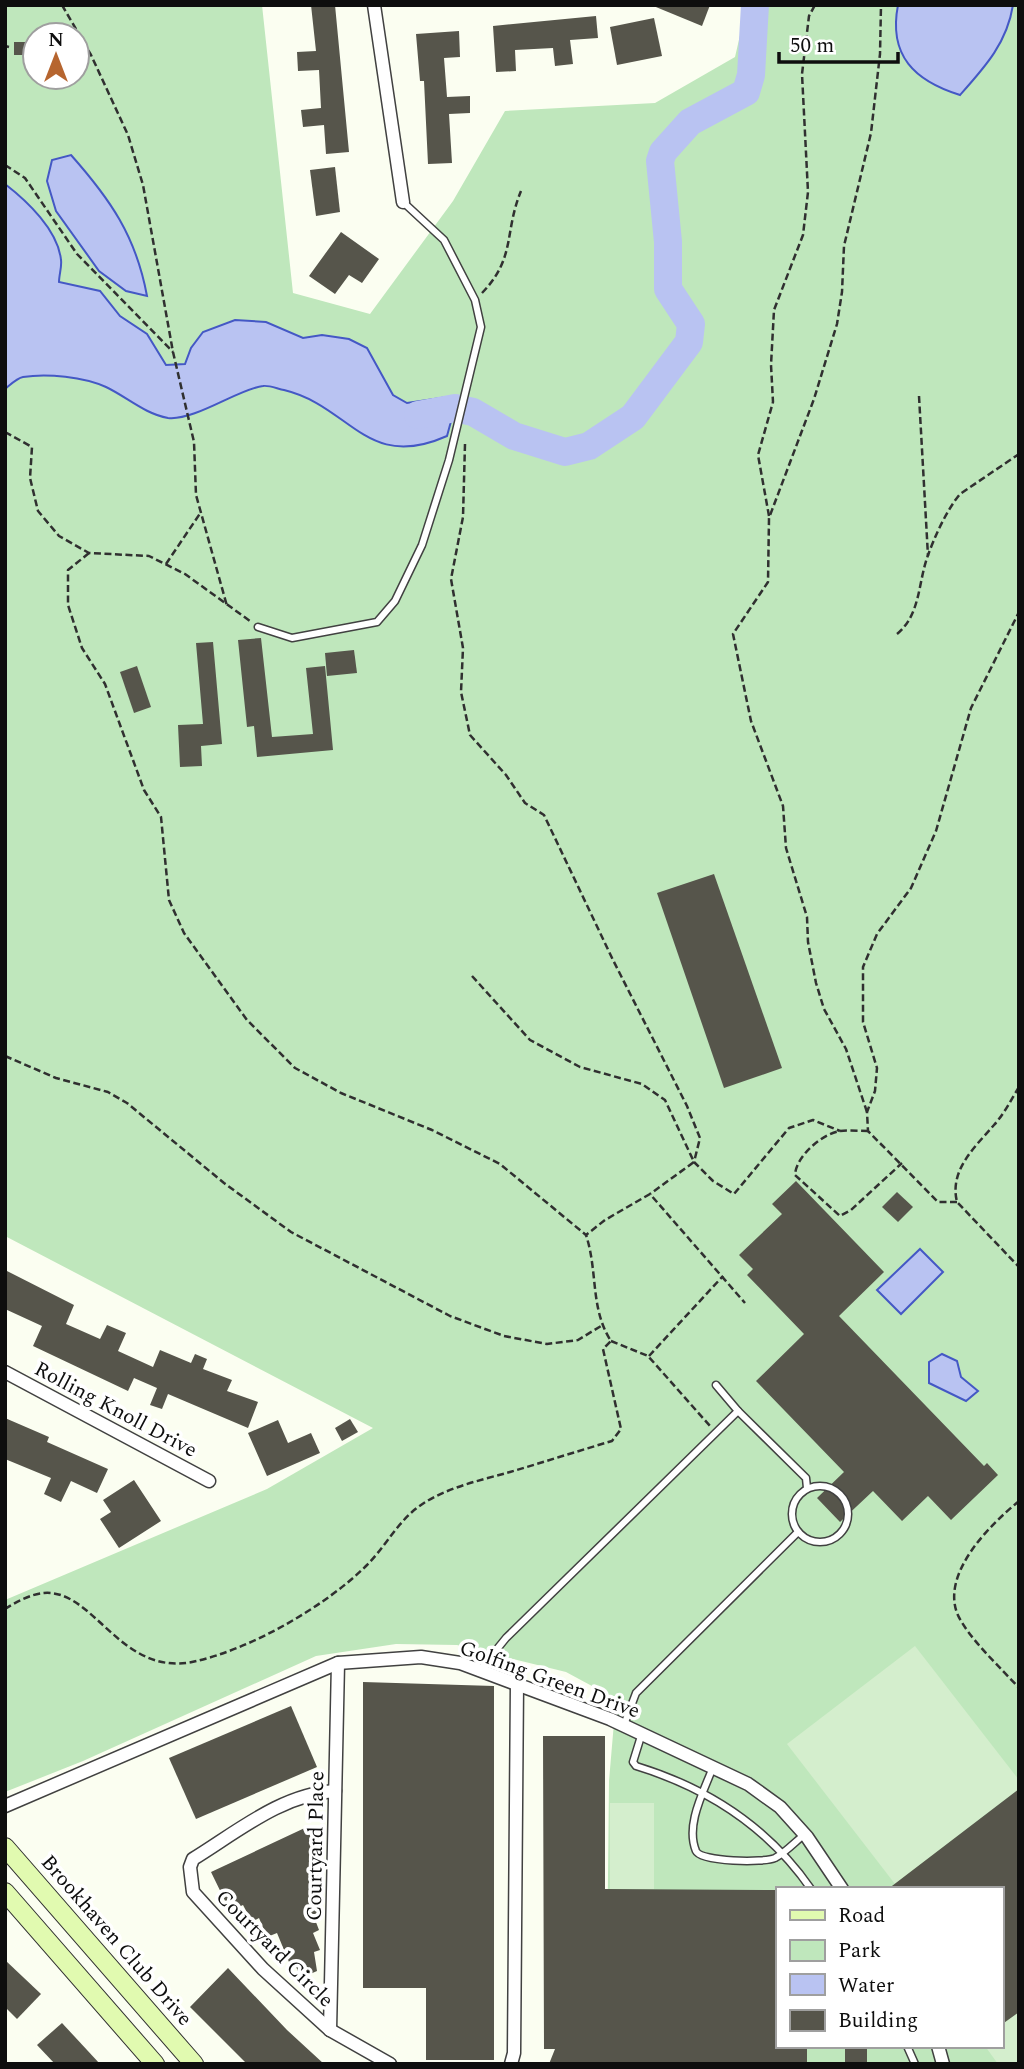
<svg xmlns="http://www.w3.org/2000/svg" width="1024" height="2069" font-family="Spectral,serif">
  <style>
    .green { fill: #bfe7bc; fill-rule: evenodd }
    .pitch { fill: #d4eecd }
    .water { fill: #b9c3f2; stroke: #4458c5; stroke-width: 2 }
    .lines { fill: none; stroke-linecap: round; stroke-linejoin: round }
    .river { stroke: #b9c3f2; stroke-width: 28 }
    .building { fill: #56554b }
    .service-casing { stroke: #414141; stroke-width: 9 }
    .minor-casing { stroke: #414141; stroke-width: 15 }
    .secondary-casing { stroke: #303030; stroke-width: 20 }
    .path { stroke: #303030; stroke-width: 2.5; stroke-dasharray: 7 3.5; stroke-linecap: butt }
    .service { stroke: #fff; stroke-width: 6 }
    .minor { stroke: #fff; stroke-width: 12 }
    .secondary { stroke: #e1fab0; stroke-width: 18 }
    .labels { text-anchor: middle; stroke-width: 7; stroke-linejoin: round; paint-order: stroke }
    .street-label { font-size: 21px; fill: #0e0e0e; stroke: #fff }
  </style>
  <rect width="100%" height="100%" fill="#fbfef1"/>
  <!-- green -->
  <path class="green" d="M5 5H262L293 293 370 314 453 201 505 111 655 103 735 57 747 5H1019V2064H606L609 1781 616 1699 566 1672 457 1645 396 1644 316 1656 83 1761 5 1792V1600L267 1489 373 1428 5 1236ZM35 35H77V77H35ZM777 1889H1001V2046H777Z"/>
  <!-- pitch -->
  <g class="pitch">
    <polygon points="915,1646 1019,1780 1019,1789 895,1884 787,1744"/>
    <rect x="610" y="1803" width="44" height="86"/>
    <polygon points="1019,2012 1019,2064 998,2064 985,2046 1001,2046 1001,2025"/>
  </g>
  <!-- water -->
  <g class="water">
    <path d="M898 5H1013C1007 43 985 67 960 95 915 81 888 56 898 5Z"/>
    <path d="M71 155C110 199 136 236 147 296L126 291 99 271 56 211 47 181 52 160Z"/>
    <path d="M5 184C27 201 58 230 61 260 62 267 59 275 59 282L100 291 120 316 147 334 166 365 185 364 191 348 203 332 235 320 266 322 303 338 322 335 349 339 367 348 393 395 407 403 447 397 456 403 447 436C366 472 351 406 284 390 278 389 269 385 263 386 240 388 195 421 168 418 145 414 127 397 106 387 84 377 47 373 23 377 17 378 10 385 5 389Z"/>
    <polygon points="920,1249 943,1272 901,1314 877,1290"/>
    <polygon points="942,1354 957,1361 961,1377 978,1391 966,1401 929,1383 929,1362"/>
  </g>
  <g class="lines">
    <!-- river -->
    <polyline class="river" points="418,415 455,408 473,412 514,436 565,452 589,446 633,417 689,342 691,324 668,289 668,242 660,161 663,152 690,122 746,92 751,75 755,5"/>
  </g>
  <!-- building -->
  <g class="building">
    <polygon points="311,5 335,5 349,152 326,154 324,125 303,127 301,110 321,108 319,70 298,71 297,52 316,51"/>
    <polygon points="651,5 710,5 702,26"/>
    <polygon points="596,16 598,38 570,40 573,64 555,66 553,48 515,50 516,71 496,72 493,26"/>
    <polygon points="654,18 662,56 617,65 610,27"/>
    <polygon points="459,31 460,57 444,58 447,97 470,96 470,113 449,114 452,163 428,164 424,81 420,81 416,34"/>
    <rect x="14" y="42" width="13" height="13"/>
    <polygon points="335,167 340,212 316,216 310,170"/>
    <polygon points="341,232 379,259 362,283 349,275 335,294 309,276"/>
    <polygon points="261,638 272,737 313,734 306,668 325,666 333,750 257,757 254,726 247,727 238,640"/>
    <polygon points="213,642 222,744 201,746 202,766 180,767 178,725 203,724 196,643"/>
    <polygon points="354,650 357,673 327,676 325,653"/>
    <polygon points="137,666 151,707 134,713 120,672"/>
    <polygon points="714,874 782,1068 724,1088 657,893"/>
    <polygon points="796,1181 884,1272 839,1316 984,1466 987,1463 998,1475 951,1520 928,1496 902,1521 873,1491 840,1522 817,1498 844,1472 756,1381 804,1334 747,1275 753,1269 739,1255 782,1214 772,1204"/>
    <polygon points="897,1192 913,1207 898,1222 882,1207"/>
    <polygon points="5,1270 74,1305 66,1324 100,1339 107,1325 126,1333 118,1351 153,1367 160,1350 191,1363 195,1354 207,1359 203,1369 232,1380 227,1391 258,1402 248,1428 168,1394 162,1409 150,1405 157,1388 134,1378 128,1391 33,1346 42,1326 5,1309"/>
    <polygon points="5,1418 49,1437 47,1442 108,1469 97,1493 71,1481 61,1502 44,1494 51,1478 5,1459"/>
    <polygon points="350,1419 358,1432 342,1441 335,1428"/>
    <polygon points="278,1420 288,1443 311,1433 320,1453 267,1476 248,1433"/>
    <polygon points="134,1480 161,1521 119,1548 100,1519 111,1512 103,1500"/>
    <polygon points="363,1682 494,1686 494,2060 426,2060 426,1988 363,1988"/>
    <polygon points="291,1706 317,1767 196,1819 169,1758"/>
    <polygon points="543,1736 605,1736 605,1889 777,1890 777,2046 807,2046 807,2062 549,2064 555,2049 544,2049"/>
    <polygon points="1019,1789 1019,2012 1001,2025 1001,1889 888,1889"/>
    <polygon points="309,1826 318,1845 311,1848 323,1873 321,1889 312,1894 320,1914 314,1917 319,1930 313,1933 320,1950 314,1952 317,1971 301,1978 293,1960 289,1962 277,1933 267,1937 259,1918 252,1922 243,1905 230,1911 211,1872"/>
    <polygon points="5,1960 41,1994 17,2019 5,2007"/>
    <polygon points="228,1968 287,2030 324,2064 247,2064 190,2007"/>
    <polygon points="62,2023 100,2064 55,2064 37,2045"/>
    <rect x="845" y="2046" width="22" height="16"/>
  </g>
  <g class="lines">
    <defs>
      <g id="service">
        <polyline points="258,627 292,638 377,622 395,601 422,545 449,460 481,327 475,300 444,240 403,202"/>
        <polyline points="738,1411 806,1478 807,1488"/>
        <circle cx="820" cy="1514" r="28"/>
        <polyline points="480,1670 506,1638 738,1411 716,1385"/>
        <polyline points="624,1725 636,1693 798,1532"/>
        <path d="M642 1733 633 1762 636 1766C708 1788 768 1827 811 1889"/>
        <path d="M713 1767C704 1791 685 1825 696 1851 701 1862 764 1863 775 1858 785 1853 796 1841 805 1834"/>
        <polyline points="907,2046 915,2064"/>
      </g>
      <g id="minor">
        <polyline points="374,5 403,202"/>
        <polyline points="5,1372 209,1481"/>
        <path d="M335 1791C282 1794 237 1832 193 1859L190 1867 193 1892 263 1969 330 2030 390 2064"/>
        <polyline points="5,1806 338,1663 421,1657 460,1663 610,1719 748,1784 780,1807 807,1837 842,1889"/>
        <polyline points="330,2030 338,1663"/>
        <polyline points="938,2046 943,2064"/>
        <polyline points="511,2064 514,2053 517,1683"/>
      </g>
      <g id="secondary">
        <polyline points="5,1847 194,2064"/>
        <polyline points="5,1892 155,2064"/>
      </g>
    </defs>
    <!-- service casing -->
    <use href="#service" class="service-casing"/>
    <!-- minor casing -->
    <use href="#minor" class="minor-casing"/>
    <!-- secondary casing -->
    <use href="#secondary" class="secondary-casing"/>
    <!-- path -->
    <g class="path">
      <polyline points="62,5 91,55 128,135 143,185 173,352 194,442 196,495 227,606"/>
      <polyline points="5,46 9,47"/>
      <polyline points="5,165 25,178 77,254 173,352"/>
      <path d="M482 293C516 258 504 232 521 191"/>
      <polyline points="919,396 928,556"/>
      <polyline points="5,432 32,447 30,478 38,511 59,536 89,553 149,556 185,574 250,621"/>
      <polyline points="465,444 463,517 451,579 463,648 461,692 470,735 506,775 525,803 544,815 613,960 687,1106 700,1138 694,1162 713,1181 734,1194 789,1128 813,1120 840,1131"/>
      <polyline points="769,516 758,455 773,402 771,365 774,310 803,235 808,192 802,74 809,16 815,5"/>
      <polyline points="89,553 68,570 68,605 82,648 105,684 144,790 161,817 169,900 184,933 247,1020 295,1068 341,1093 432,1130 500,1164 586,1235 605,1220 650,1194 745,1303"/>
      <polyline points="166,564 201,512"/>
      <path d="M897 634C920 615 918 585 927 558 934 538 946 511 960 494L1019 454"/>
      <polyline points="472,976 530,1040 580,1067 642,1084 665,1100 694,1162 650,1194"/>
      <polyline points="5,1056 56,1078 108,1092 127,1103 224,1183 291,1232 450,1316 504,1336 547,1344 578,1340 601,1326"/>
      <path d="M1019 1087C1011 1100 1004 1114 994 1125 975 1147 949 1170 957 1202L1019 1267"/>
      <polyline points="867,1112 846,1049 824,1009 816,983 808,942 807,917 786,848 783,806 751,721 733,634 768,582 769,518 814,399 837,324 842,292 844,246 871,133 880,54 881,5"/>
      <path d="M868 1131C859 1131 849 1130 840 1131 822 1134 796 1156 795 1175L840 1216 851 1210 902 1163"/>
      <polyline points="957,1202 938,1202 868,1131 867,1112 875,1091 877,1068 863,1022 863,967 877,934 911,888 936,831 971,708 1019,612"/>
      <polyline points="611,1341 648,1356 710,1426"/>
      <polyline points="649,1356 723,1276"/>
      <path d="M1019 1501C990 1525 942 1572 957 1613 967 1637 1001 1668 1019 1688"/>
      <path d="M5 1609C16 1602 31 1594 44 1593 94 1589 120 1676 192 1662 250 1650 326 1606 367 1565 383 1549 395 1527 412 1512 438 1489 478 1481 510 1472 544 1462 578 1451 612 1441L621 1429 603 1349 611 1341C590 1309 598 1271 586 1235"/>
    </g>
    <!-- service -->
    <use href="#service" class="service"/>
    <!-- minor -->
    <use href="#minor" class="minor"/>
    <!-- secondary -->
    <use href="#secondary" class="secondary"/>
  </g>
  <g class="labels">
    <!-- street labels -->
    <g class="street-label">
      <text transform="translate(116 1409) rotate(28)" y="7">Rolling Knoll Drive</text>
      <text transform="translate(550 1679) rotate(20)" y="7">Golfing Green Drive</text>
      <text transform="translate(315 1846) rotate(-89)" y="7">Courtyard Place</text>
      <text transform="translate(117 1940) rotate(49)" y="7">Brookhaven Club Drive</text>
      <text transform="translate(275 1948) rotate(45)" y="7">Courtyard Circle</text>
    </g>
  </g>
  <!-- border -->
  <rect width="1024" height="2069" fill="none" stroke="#0e0e0e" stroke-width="14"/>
  <!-- legend -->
  <rect x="776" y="1887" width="228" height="161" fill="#ffffff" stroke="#9f9f9f" stroke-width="2"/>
  <rect x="790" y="1910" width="35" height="10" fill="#e1fab0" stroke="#9f9f9f" stroke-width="2"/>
  <text x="838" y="1922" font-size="21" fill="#0e0e0e">Road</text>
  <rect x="790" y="1940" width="35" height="21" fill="#bfe7bc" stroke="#9f9f9f" stroke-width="2"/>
  <text x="838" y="1957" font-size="21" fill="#0e0e0e">Park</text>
  <rect x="790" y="1974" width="35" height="21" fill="#b9c3f2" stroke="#9f9f9f" stroke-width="2"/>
  <text x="838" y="1992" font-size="21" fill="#0e0e0e">Water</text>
  <rect x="790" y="2010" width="35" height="21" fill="#56554b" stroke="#9f9f9f" stroke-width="2"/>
  <text x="838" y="2027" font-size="21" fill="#0e0e0e">Building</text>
  <!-- north arrow -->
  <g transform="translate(56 56)"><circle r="33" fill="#ffffff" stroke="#9f9f9f" stroke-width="2"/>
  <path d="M0-5L12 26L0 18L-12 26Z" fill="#b6652f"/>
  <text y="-10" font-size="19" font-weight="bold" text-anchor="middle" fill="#0e0e0e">N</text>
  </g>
  <!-- scale -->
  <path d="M779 52v10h119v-10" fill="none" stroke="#0e0e0e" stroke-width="3.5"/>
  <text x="790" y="52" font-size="21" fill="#0e0e0e" stroke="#ffffff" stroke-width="5" paint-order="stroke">50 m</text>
</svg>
